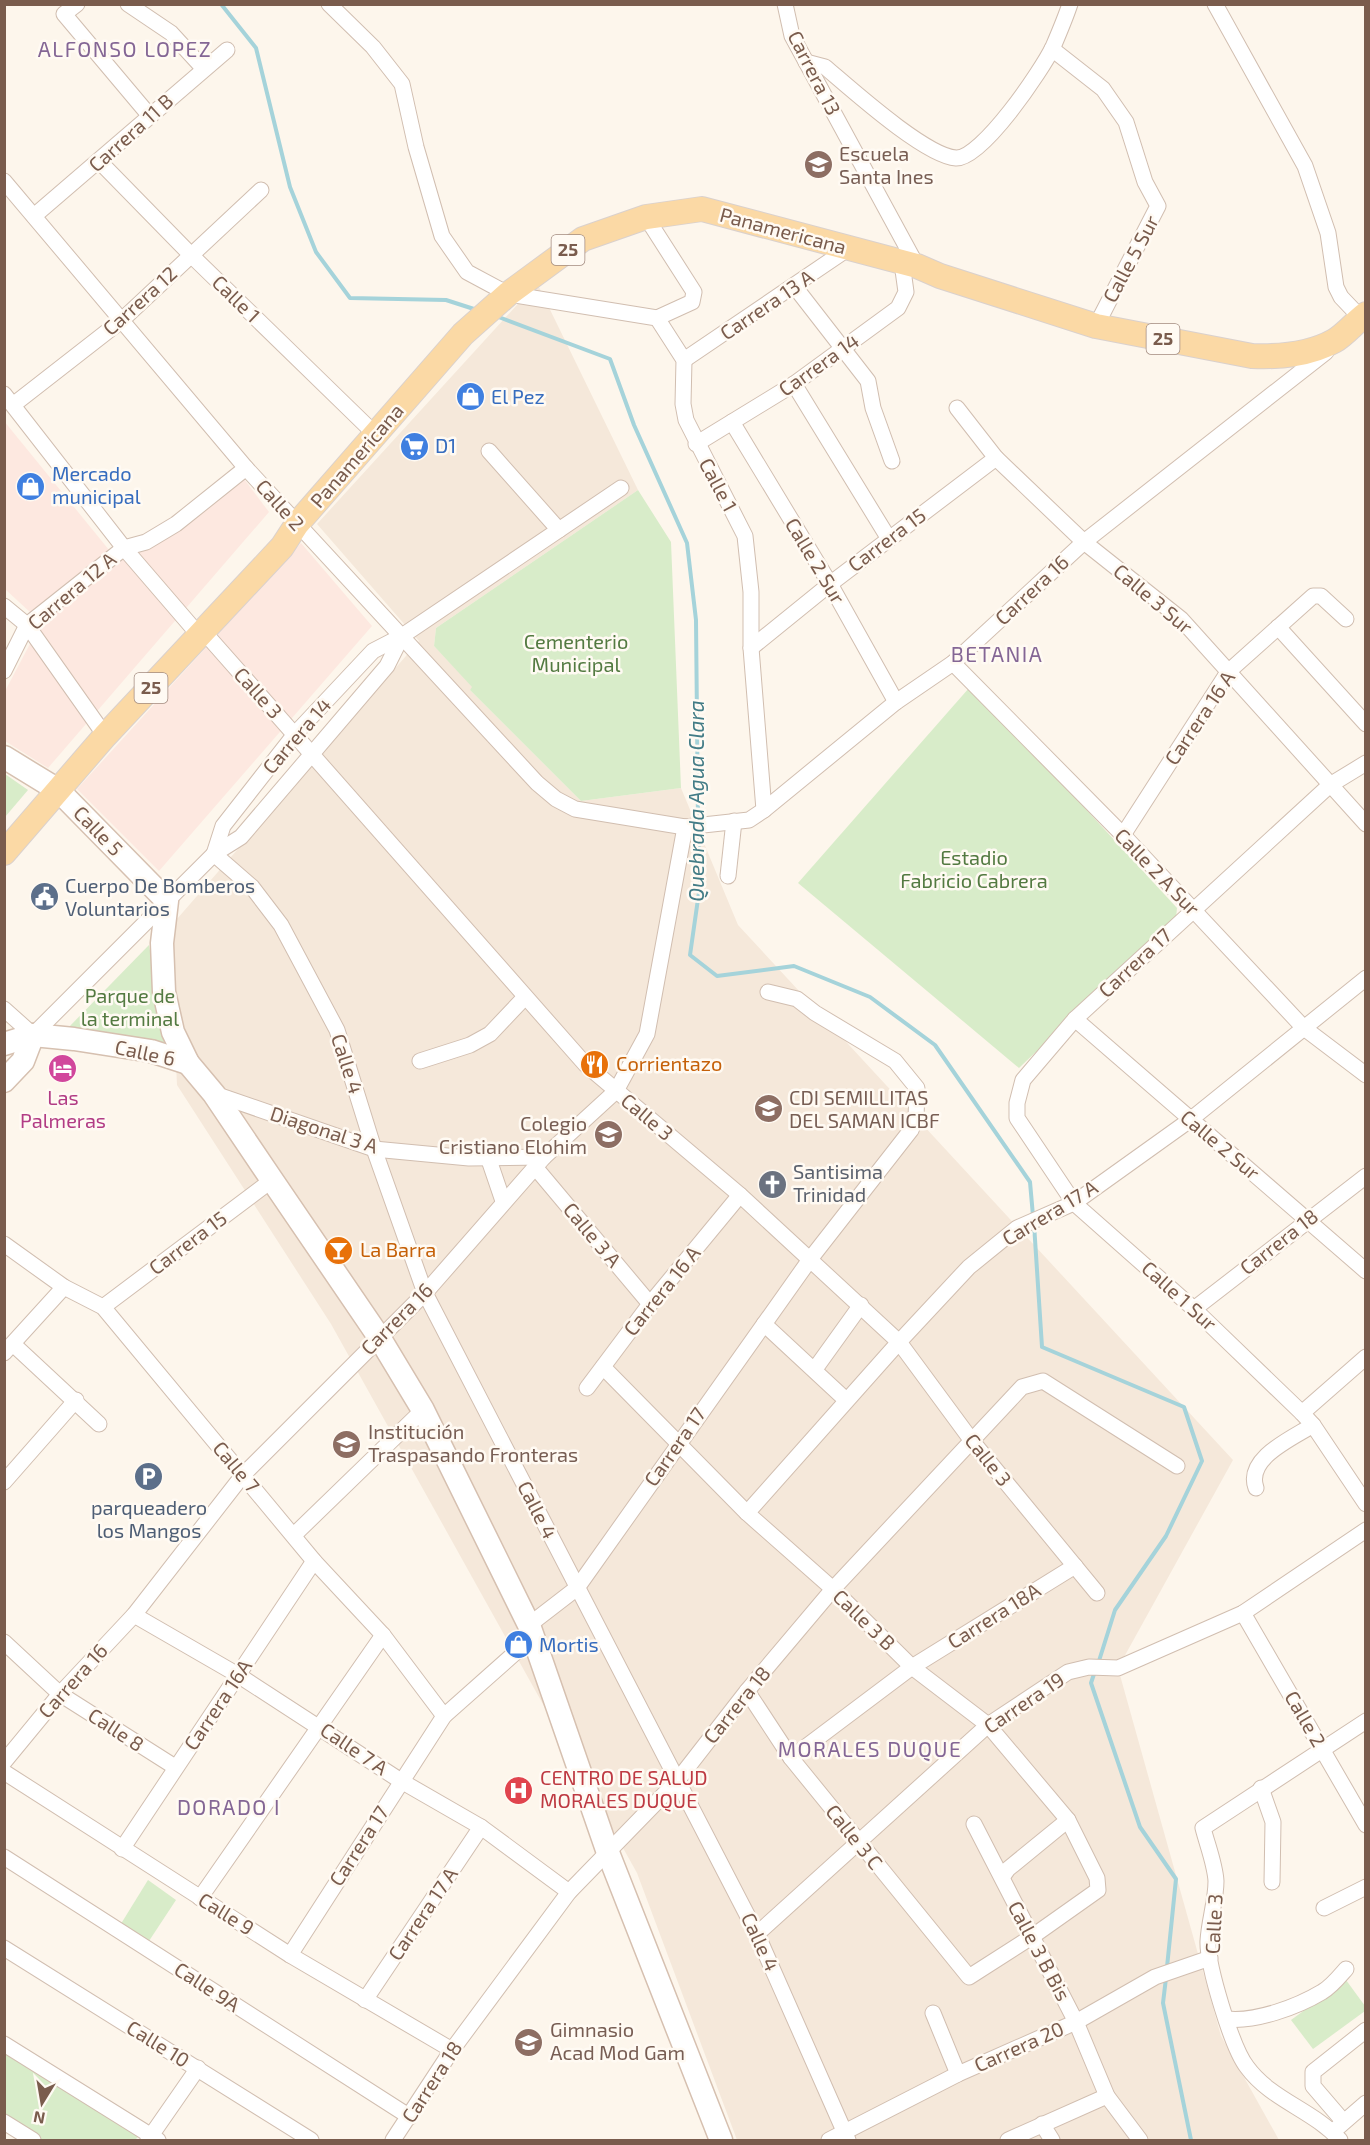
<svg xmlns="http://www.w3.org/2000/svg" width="1370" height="2145" font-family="'Exo 2',sans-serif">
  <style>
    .residential { fill: #f5e8da }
    .commercial { fill: #fde8e0 }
    .green { fill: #d8ecc9 }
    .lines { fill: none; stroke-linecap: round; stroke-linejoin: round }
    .stream { stroke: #a5d3da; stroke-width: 4 }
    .street-casing { stroke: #d1beb0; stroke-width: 17 }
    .secondary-casing { stroke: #d6c0b0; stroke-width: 25 }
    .primary-casing { stroke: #dad1cd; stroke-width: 26 }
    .street { stroke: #fff; stroke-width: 15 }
    .secondary { stroke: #fff; stroke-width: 22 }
    .primary { stroke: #fbd9a5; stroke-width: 24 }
    .labels { text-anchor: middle; stroke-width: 5; stroke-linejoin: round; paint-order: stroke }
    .shield { fill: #fffaf3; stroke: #a28b7f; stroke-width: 1.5 }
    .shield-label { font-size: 18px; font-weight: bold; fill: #7a5c4d }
    .street-label { font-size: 20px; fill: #7a5c4d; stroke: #fffaf3 }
    .education-label { font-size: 20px; fill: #785e54; stroke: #fffaf3; text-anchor: start }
    .shop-label { font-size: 20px; fill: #366cbe; stroke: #fffaf3; text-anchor: start }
    .park-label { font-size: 20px; fill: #537a41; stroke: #fffaf3 }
    .service-label { font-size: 20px; fill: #4e5e75; stroke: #fffaf3; text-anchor: start }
    .food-label { font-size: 20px; fill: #c56008; stroke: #fffaf3; text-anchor: start }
    .hotel-label { font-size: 20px; fill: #b23c85; stroke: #fffaf3 }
    .worship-label { font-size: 20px; fill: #5b616d; stroke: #fffaf3; text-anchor: start }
    .health-label { font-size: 20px; fill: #be3a42; stroke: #fffaf3; text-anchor: start }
    .neighbourhood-label { font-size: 21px; letter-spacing: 1.5px; fill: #846695; stroke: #fffaf3 }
    .water-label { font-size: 21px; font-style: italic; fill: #437c86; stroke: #fffaf3 }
  </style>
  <rect width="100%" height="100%" fill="#fdf6ec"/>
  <!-- residential -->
  <polygon class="residential" points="537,283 638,490 436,628 434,646 473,687 470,690 581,801 681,788 738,925 1233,1460 1118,1668 1221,2036 1279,2140 737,2140 637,1873 331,1324 177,1085 170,927 419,641 317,524"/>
  <!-- commercial -->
  <g class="commercial">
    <polygon points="4,421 109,550 31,613 5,589"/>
    <polygon points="244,479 269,512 48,768 5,741 4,693 40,625 121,560"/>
    <polygon points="301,543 372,626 159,871 77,789"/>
  </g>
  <!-- green -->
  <g class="green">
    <polygon points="638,490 671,542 681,788 581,801 470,690 472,687 434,646 436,628"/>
    <polygon points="969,688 975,689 1177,908 1176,918 1019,1068 798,883"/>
    <polygon points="5,774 28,790 5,817"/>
    <polygon points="149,945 166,1043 68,1028"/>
    <polygon points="148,1880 176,1900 147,1944 119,1927"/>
    <polygon points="1346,1980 1365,2006 1365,2011 1313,2049 1291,2020"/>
    <polygon points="4,2048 139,2136 135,2140 39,2140 5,2117"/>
  </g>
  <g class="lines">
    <!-- stream -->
    <g class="stream">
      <polyline points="221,4 256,48 290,187 316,252 350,298 446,300 477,310"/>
      <polyline points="496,316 610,359 634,425 687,543 696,620 698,822"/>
      <polyline points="698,830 700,885 690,955 717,976 794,966 870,997 935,1045 1030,1182 1033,1216"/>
      <polyline points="1034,1224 1042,1347 1184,1407 1202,1461 1166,1536 1115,1610 1098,1664"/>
      <polyline points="1095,1671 1091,1683 1140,1827 1176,1879 1167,1967"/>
      <polyline points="1166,1978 1163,2003 1191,2140"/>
    </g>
    <defs>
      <g id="street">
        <polyline points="77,4 64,14 149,115"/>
        <polyline points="128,4 171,33 204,69"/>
        <polyline points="329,4 373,47 402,84 416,147 442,236 467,272 508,294 657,318 684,360 683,404 686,420 745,536 751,592 751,648 764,810"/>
        <polyline points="785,4 792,36 917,266"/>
        <polyline points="1215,4 1305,166 1328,233 1336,287 1341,297 1361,318"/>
        <polyline points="1052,49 1103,89 1126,122 1145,182 1158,206 1096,326"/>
        <path d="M806 62 825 67C850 88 925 156 956 158 982 159 1042 70 1053 47 1059 33 1065 19 1070 4"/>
        <polyline points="100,162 191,255 375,434"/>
        <polyline points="4,181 246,468 537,783 556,799 575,809 685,827 749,820 764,810 896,702 953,663 1084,542 1326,352"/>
        <polyline points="34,216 227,50"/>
        <polyline points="646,217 694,292 692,302 657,318"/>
        <polyline points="795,287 868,381 873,408 892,461"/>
        <polyline points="684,360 849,248"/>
        <polyline points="794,384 889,539"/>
        <polyline points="4,394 124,548 192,627"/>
        <polyline points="13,405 122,320 261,190"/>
        <polyline points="957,408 996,458 1084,542 1181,619 1366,824"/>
        <polyline points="732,422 830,584 896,702"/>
        <polyline points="696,444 794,384 898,308 906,292 902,263"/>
        <polyline points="489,451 559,530"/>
        <polyline points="4,606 27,625 99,727"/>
        <polyline points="1278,627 1366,724"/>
        <polyline points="204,632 585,1064 740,1195 899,1342 972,1441 1097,1593"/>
        <polyline points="751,648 830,584 996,458"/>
        <polyline points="953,663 1123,835 1304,1028 1366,1075"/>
        <polyline points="4,671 27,625 124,548 146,542 176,524 246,468"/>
        <polyline points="1366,763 1330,785 1075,1019 1023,1080 1017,1103 1017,1118 1074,1203 1194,1309 1302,1413 1313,1425 1366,1504"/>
        <polyline points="1123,835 1228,672 1313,596 1321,596 1346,619"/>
        <polyline points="214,854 252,887 281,925 337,1030 374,1149 425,1293 757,1934 848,2140"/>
        <polyline points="214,854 223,826 295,734 373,651 402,636 621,488"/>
        <polyline points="728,876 734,821"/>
        <polyline points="4,1009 33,1035 214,854 241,837 387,666 402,636"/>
        <polyline points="1075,1019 1366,1271"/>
        <polyline points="420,1061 470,1045 490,1034 525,997"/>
        <polyline points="215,1094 374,1149 469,1158 544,1157"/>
        <polyline points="488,1157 503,1201"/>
        <polyline points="535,1167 650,1304"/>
        <polyline points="4,1244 64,1287 103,1307 314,1561 383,1635 444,1716"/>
        <polyline points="103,1307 272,1180"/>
        <polyline points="1194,1309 1366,1176"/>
        <polyline points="764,1324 846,1400"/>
        <polyline points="13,1344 99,1424"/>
        <polyline points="4,1353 64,1287"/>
        <polyline points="603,1367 747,1513 833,1589 912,1667 988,1725 1068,1820 1097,1878 1098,1890 1033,1936 969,1977 791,1758 747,1691"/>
        <polyline points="815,1369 861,1305"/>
        <polyline points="587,1388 650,1304 740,1195"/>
        <polyline points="1302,1413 1366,1357"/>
        <polyline points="4,1482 76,1400"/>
        <path d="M1256 1488C1245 1458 1293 1438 1313 1425"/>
        <polyline points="747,1513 899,1342 969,1267 1017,1228 1074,1203 1190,1120 1366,978"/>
        <polyline points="294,1535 423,1410"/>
        <polyline points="1243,1613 1366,1825"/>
        <polyline points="134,1615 238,1675 401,1781 481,1827 569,1892"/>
        <polyline points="529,1625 577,1588 811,1258 911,1130 916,1118 917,1088 895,1061 815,1013 797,999 768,992"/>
        <polyline points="4,1642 60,1694 175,1767"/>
        <polyline points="791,1758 912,1667 1075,1566"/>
        <polyline points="4,1762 60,1694 134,1615 243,1475 425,1293 544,1157 616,1091 647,1034 685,827"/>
        <polyline points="4,1772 290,1955 452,2050"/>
        <polyline points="1261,1788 1273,1822 1272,1882"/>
        <polyline points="974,1824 1076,2022 1107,2096 1140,2140"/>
        <polyline points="122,1849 314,1561"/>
        <polyline points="4,1857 410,2117"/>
        <polyline points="1003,1876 1008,1869 1068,1820"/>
        <polyline points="200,1898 383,1635"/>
        <polyline points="1324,1908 1366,1887"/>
        <polyline points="757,1934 988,1725 1068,1672 1089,1667 1118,1668 1243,1613 1366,1530"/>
        <polyline points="4,1948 311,2140"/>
        <polyline points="290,1955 444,1716 533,1637"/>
        <polyline points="365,2000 481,1827"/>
        <polyline points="933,2013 958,2074"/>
        <path d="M1227 2019C1256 2022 1297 2007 1322 1992 1331 1987 1339 1977 1346 1969"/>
        <polyline points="4,2044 158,2140"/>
        <polyline points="1343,2121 1313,2086 1313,2072 1366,2030"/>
        <polyline points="4,2122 33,2140"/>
        <polyline points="1042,2124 1052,2140"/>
        <polyline points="1336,2129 1366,2103"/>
        <polyline points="148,2140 198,2068"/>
        <polyline points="393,2140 452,2050 569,1892 677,1781 747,1691 833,1589 1022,1387 1043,1381 1177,1466"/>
        <polyline points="829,2140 958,2074 1076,2022 1155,1977 1210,1958"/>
        <polyline points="1008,2140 1107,2096"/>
        <path d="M1340 2140C1313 2110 1271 2100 1247 2067 1232 2048 1207 1965 1208 1941 1209 1921 1216 1901 1216 1881 1215 1864 1207 1844 1203 1828L1366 1721"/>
      </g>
      <g id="secondary">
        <polyline points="4,757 58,790 167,901 162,943 164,992 173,1032 188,1063 214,1094 272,1180 379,1337 423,1410 529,1625 607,1850 721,2140"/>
        <polyline points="4,1044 33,1035 74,1039 151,1051 188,1063"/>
        <polyline points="4,1081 23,1061 33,1035"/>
      </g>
      <path id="primary" d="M4 853 105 736 282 547 297 524 463 334 508 294 583 239 646 217 702 209 917 266 940 276 1096 326 1252 356C1280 357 1309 355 1334 341 1345 335 1355 322 1366 314"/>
    </defs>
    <!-- street casing -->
    <use href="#street" class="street-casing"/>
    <!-- secondary casing -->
    <use href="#secondary" class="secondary-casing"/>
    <!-- primary casing -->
    <use href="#primary" class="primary-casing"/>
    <!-- street -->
    <use href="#street" class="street"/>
    <!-- secondary -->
    <use href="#secondary" class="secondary"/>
    <!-- primary -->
    <use href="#primary" class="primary"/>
  </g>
  <!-- icons -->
  <defs>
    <symbol id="school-disc" viewBox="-11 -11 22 22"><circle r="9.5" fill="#8d6e63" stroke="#fffaf3"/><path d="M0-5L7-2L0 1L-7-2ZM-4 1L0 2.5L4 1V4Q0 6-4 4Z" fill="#fff"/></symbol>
    <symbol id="shop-disc" viewBox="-11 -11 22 22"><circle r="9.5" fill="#3f7fe0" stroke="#fffaf3"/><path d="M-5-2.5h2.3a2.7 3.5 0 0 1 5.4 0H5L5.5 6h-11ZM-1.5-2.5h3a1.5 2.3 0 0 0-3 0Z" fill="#fff"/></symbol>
    <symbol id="supermarket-disc" viewBox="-11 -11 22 22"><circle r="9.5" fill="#3f7fe0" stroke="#fffaf3"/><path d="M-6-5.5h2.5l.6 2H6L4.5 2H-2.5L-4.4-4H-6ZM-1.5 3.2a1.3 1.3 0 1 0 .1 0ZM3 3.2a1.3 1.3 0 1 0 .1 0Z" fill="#fff"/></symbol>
    <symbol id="civic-disc" viewBox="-11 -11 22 22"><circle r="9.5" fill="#5c6f8a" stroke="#fffaf3"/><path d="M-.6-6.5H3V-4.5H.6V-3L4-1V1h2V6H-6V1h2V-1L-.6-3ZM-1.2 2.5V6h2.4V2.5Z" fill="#fff"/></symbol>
    <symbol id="restaurant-disc" viewBox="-11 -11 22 22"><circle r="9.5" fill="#e8710a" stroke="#fffaf3"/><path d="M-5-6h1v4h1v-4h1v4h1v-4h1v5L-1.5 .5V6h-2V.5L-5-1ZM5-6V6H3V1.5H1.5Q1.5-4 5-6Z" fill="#fff"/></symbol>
    <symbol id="hotel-disc" viewBox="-11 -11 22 22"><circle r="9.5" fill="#d1479c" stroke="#fffaf3"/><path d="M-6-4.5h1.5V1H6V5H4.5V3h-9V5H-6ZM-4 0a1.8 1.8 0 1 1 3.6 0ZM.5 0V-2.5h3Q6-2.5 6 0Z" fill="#fff"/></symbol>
    <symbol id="church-disc" viewBox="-11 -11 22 22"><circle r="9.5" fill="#6b7280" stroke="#fffaf3"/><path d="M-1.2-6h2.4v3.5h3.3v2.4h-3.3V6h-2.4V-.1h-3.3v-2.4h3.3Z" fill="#fff"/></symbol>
    <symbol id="bar-disc" viewBox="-11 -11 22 22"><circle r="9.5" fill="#e8710a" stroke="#fffaf3"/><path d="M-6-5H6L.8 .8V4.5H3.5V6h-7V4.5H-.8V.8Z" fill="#fff"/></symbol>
    <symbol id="parking-disc" viewBox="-11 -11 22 22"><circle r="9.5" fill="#5c6f8a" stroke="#fffaf3"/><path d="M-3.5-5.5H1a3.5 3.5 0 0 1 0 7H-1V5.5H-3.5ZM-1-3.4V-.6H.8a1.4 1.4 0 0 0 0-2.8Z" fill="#fff"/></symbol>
    <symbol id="hospital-disc" viewBox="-11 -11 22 22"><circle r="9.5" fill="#e0444e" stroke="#fffaf3"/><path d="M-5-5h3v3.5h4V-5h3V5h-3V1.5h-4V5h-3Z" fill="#fff"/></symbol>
  </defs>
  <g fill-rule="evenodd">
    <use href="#school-disc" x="802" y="148" width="33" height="33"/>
    <use href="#shop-disc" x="454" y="380" width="33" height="33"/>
    <use href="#supermarket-disc" x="398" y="430" width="33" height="33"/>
    <use href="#shop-disc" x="14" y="470" width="33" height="33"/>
    <use href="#civic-disc" x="28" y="880" width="33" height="33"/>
    <use href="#restaurant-disc" x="578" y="1048" width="33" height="33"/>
    <use href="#hotel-disc" x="46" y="1052" width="33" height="33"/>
    <use href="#school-disc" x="752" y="1092" width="33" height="33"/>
    <use href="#school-disc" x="592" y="1118" width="33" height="33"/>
    <use href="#church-disc" x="756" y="1168" width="33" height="33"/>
    <use href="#bar-disc" x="322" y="1234" width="33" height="33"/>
    <use href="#school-disc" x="330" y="1428" width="33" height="33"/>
    <use href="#parking-disc" x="132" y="1460" width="33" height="33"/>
    <use href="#shop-disc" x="502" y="1628" width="33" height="33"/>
    <use href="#hospital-disc" x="502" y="1774" width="33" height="33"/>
    <use href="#school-disc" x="512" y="2026" width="33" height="33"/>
  </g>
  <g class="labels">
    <!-- shield labels -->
    <g class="shield">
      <rect x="551.5" y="235" width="33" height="30" rx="4.5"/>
      <rect x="1146.5" y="324" width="33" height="30" rx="4.5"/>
      <rect x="134.5" y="673" width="33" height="30" rx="4.5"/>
    </g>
    <g class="shield-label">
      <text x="568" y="256">25</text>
      <text x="1163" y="345">25</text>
      <text x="151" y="694">25</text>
    </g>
    <!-- street labels -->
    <g class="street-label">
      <text transform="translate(814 73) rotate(63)" y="7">Carrera 13</text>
      <text transform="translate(131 133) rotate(-42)" y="7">Carrera 11 B</text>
      <text transform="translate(783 231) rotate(15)" y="7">Panamericana</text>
      <text transform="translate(1131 259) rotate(-62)" y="7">Calle 5 Sur</text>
      <text transform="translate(236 299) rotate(44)" y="7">Calle 1</text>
      <text transform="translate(140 301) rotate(-42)" y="7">Carrera 12</text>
      <text transform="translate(767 305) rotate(-34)" y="7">Carrera 13 A</text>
      <text transform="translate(819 365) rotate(-35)" y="7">Carrera 14</text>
      <text transform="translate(357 456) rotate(-49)" y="7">Panamericana</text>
      <text transform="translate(718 485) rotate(62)" y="7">Calle 1</text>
      <text transform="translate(280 505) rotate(48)" y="7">Calle 2</text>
      <text transform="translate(887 540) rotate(-37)" y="7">Carrera 15</text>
      <text transform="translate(815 561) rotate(59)" y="7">Calle 2 Sur</text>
      <text transform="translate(1032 590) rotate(-43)" y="7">Carrera 16</text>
      <text transform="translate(72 591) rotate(-40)" y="7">Carrera 12 A</text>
      <text transform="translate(1153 599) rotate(40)" y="7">Calle 3 Sur</text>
      <text transform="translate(258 693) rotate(48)" y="7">Calle 3</text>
      <text transform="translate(1200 718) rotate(-56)" y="7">Carrera 16 A</text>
      <text transform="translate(297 736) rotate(-49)" y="7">Carrera 14</text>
      <text transform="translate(98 831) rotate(46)" y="7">Calle 5</text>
      <text transform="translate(1157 872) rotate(46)" y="7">Calle 2 A Sur</text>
      <text transform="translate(1135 963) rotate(-43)" y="7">Carrera 17</text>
      <text transform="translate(145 1053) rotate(12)" y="7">Calle 6</text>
      <text transform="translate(347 1064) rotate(72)" y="7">Calle 4</text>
      <text transform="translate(647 1117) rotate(40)" y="7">Calle 3</text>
      <text transform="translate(324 1130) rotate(18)" y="7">Diagonal 3 A</text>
      <text transform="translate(1220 1145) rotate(40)" y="7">Calle 2 Sur</text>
      <text transform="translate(1050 1213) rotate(-31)" y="7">Carrera 17 A</text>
      <text transform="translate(592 1235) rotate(50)" y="7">Calle 3 A</text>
      <text transform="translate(1279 1242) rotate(-38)" y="7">Carrera 18</text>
      <text transform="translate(188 1243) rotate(-37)" y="7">Carrera 15</text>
      <text transform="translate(662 1291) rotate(-51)" y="7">Carrera 16 A</text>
      <text transform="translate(1179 1296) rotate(42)" y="7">Calle 1 Sur</text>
      <text transform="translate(397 1319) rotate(-45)" y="7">Carrera 16</text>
      <text transform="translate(675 1447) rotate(-55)" y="7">Carrera 17</text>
      <text transform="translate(988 1460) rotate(51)" y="7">Calle 3</text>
      <text transform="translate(236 1467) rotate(50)" y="7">Calle 7</text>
      <text transform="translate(537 1510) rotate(63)" y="7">Calle 4</text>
      <text transform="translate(994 1616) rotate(-32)" y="7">Carrera 18A</text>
      <text transform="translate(864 1620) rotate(44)" y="7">Calle 3 B</text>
      <text transform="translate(73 1681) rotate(-48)" y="7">Carrera 16</text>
      <text transform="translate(1024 1703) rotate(-34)" y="7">Carrera 19</text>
      <text transform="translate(218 1705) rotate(-56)" y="7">Carrera 16A</text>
      <text transform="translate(737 1705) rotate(-51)" y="7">Carrera 18</text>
      <text transform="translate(1305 1719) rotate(60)" y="7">Calle 2</text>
      <text transform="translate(116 1730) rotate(33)" y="7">Calle 8</text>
      <text transform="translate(354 1749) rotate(34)" y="7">Calle 7 A</text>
      <text transform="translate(854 1837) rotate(51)" y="7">Calle 3 C</text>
      <text transform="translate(359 1846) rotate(-57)" y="7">Carrera 17</text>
      <text transform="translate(226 1914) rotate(32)" y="7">Calle 9</text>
      <text transform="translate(423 1914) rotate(-56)" y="7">Carrera 17 A</text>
      <text transform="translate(1214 1924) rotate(-87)" y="7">Calle 3</text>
      <text transform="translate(760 1942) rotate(65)" y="7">Calle 4</text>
      <text transform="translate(1039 1951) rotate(62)" y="7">Calle 3 B Bis</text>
      <text transform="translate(207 1987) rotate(33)" y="7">Calle 9A</text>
      <text transform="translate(158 2044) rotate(32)" y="7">Calle 10</text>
      <text transform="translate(1019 2047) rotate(-24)" y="7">Carrera 20</text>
      <text transform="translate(432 2082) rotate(-57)" y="7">Carrera 18</text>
    </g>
    <!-- education labels -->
    <g class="education-label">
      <text x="839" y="161">Escuela<tspan x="839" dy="23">Santa Ines</tspan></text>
      <text x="789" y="1105">CDI SEMILLITAS<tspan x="789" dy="23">DEL SAMAN ICBF</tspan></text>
      <text x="587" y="1131" text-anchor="end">Colegio<tspan x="587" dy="23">Cristiano Elohim</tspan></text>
      <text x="368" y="1439">Institución<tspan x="368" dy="23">Traspasando Fronteras</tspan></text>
      <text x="550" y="2037">Gimnasio<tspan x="550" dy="23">Acad Mod Gam</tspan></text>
    </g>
    <!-- shop labels -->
    <g class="shop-label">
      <text x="491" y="404">El Pez</text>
      <text x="435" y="453">D1</text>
      <text x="52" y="481">Mercado<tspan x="52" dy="23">municipal</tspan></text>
      <text x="539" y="1652">Mortis</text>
    </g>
    <!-- park labels -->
    <g class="park-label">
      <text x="576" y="649">Cementerio<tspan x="576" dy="23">Municipal</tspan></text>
      <text x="974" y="865">Estadio<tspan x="974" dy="23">Fabricio Cabrera</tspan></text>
      <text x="130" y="1003">Parque de<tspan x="130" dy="23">la terminal</tspan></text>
    </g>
    <!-- service labels -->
    <g class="service-label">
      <text x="65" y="893">Cuerpo De Bomberos<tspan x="65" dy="23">Voluntarios</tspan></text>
      <text x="149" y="1515" text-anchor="middle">parqueadero<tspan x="149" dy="23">los Mangos</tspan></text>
    </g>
    <!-- food labels -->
    <g class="food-label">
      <text x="616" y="1071">Corrientazo</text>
      <text x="360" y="1257">La Barra</text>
    </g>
    <!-- hotel labels -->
    <g class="hotel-label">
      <text x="63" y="1105">Las<tspan x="63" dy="23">Palmeras</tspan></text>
    </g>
    <!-- worship labels -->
    <g class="worship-label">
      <text x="793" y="1179">Santisima<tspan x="793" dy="23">Trinidad</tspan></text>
    </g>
    <!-- health labels -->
    <g class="health-label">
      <text x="540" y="1785">CENTRO DE SALUD<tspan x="540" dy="23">MORALES DUQUE</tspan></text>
    </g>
    <!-- neighbourhood labels -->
    <g class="neighbourhood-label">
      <text x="125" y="57">ALFONSO LOPEZ</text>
      <text x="997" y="662">BETANIA</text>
      <text x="870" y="1757">MORALES DUQUE</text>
      <text x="229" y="1815">DORADO I</text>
    </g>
    <!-- water labels -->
    <g class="water-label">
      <text transform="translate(697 801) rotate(-90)" y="7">Quebrada Agua Clara</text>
    </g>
  </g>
  <!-- border -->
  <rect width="1370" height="2145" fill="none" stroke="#7a5c4d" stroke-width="12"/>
  <!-- north arrow -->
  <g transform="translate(42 2103) rotate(191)" stroke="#fffaf3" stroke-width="4.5" paint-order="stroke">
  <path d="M0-4.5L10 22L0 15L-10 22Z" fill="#7a5c4d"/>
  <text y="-9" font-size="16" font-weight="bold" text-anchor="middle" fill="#7a5c4d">N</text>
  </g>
</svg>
